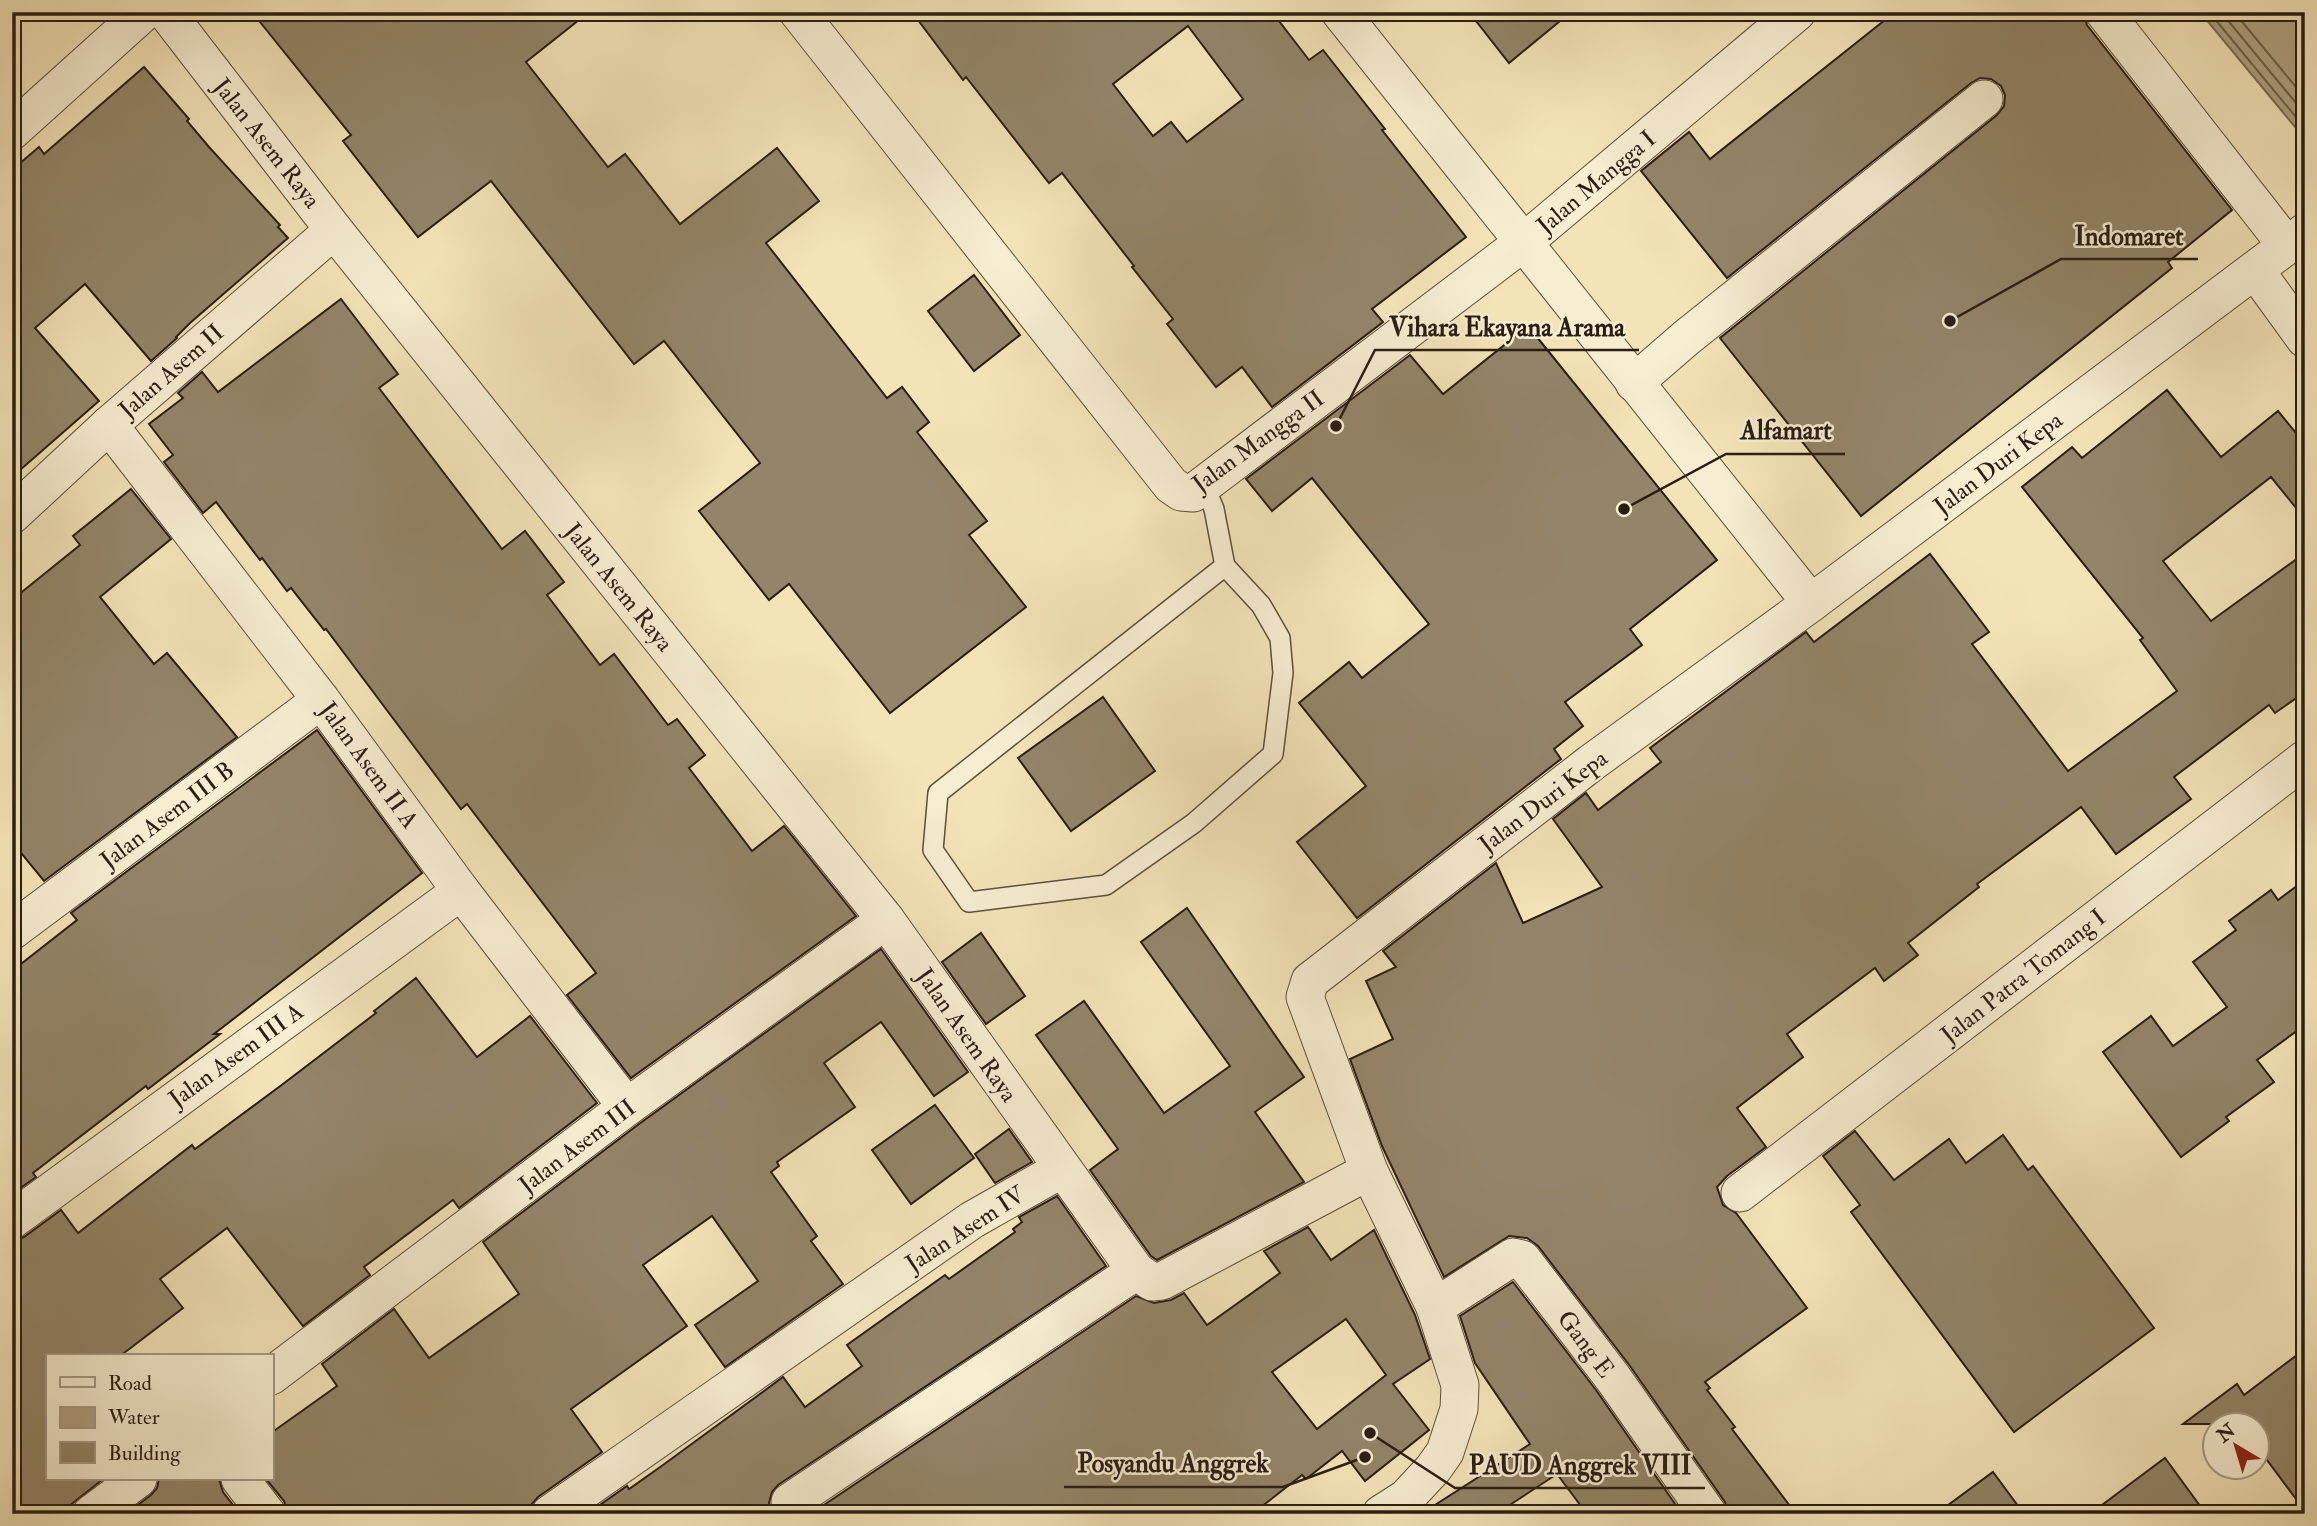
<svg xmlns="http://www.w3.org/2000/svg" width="2317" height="1526" font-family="'IM FELL Double Pica',serif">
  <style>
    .water { fill: #afa180; stroke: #7a6d55; stroke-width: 2 }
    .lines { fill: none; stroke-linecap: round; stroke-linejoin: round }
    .shore { stroke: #6c604a; stroke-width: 2 }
    .building { fill: #938569; stroke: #2a1e14; stroke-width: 2; fill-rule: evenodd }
    .service-casing { stroke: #5c503d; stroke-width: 22 }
    .minor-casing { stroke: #5c503d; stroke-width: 39 }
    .service { stroke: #f7edd1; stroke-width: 19 }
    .minor { stroke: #f7edd1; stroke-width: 37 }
    .labels { text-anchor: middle; stroke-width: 5; stroke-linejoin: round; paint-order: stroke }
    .street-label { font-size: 24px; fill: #2a1e14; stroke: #f7edd1 }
    .leader { fill: none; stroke: #2a1e14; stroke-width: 2.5 }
    .callout-dot { fill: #2a1e14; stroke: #f7edd1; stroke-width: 2.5 }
    .callout-label { font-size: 26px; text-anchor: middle; font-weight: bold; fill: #2a1e14; stroke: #f7edd1; stroke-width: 5; stroke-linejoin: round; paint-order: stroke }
  </style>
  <rect width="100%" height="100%" fill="#f3e4b8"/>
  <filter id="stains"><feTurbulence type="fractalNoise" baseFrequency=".00286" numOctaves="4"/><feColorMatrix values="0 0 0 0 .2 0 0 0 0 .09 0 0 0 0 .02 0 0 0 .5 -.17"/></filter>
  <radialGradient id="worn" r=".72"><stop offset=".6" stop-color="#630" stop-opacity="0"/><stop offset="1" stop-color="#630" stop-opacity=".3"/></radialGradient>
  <!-- water -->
  <polygon class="water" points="2200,12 2305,12 2305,139"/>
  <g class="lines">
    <!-- shore -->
    <g class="shore">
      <polyline points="2209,12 2305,128"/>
      <polyline points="2221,12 2305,114"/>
      <polyline points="2234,12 2305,98"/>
    </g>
  </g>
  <!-- building -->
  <g class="building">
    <polygon points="252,12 589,12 526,62 608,167 625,154 680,224 777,148 819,201 766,243 887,398 902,387 929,422 917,432 987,521 969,535 1026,607 890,713 789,584 769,600 699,511 760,463 664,341 634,364 491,181 418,237 343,141 351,135"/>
    <path d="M912 12H1272L1309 60 1323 50 1385 129 1382 130 1466 237 1372 309 1383 322 1272 407 1242 367 1216 387 1167 324 1173 319 1132 267 1134 266 1062 173 1049 183 966 77 963 80ZM1188 26 1243 99 1187 142 1171 122 1153 136 1113 84Z"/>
    <polygon points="1469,12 1571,12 1509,63"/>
    <polygon points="1895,12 2083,12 2087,25 2232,210 2168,262 2172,268 1861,516 1720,338 1997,115 2004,106 2005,95 2001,86 1991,79 1980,78 1971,83 1727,278 1641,171 1689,132 1710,159"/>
    <polygon points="144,67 189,119 187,121 209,147 280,225 278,227 288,238 190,323 176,337 177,338 151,361 85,284 35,328 99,401 12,477 12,170 39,147 44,154"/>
    <polygon points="974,275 1020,335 974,371 928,311"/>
    <polygon points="341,299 398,374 379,388 502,549 525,531 564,582 547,595 600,665 614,654 668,725 677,719 705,755 689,768 752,851 784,826 856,916 631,1078 567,995 596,973 467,804 461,809 326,629 324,630 291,588 287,591 262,558 260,560 216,502 203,513 164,462 173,455 149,424 183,398 178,393 202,372 218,392"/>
    <polygon points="1528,326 1717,560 1630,629 1642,645 1565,702 1583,726 1554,749 1561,759 1357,918 1297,842 1366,786 1299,703 1349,662 1362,678 1429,624 1312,478 1272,511 1246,479 1410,355 1443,394"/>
    <polygon points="2167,390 2221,457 2278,411 2305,444 2305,519 2271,477 2163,561 2211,621 2305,553 2305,692 2275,713 2269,705 2174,777 2191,799 2116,854 2081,807 1977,884 1979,887 1908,943 1918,955 1884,981 1875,968 1787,1034 1803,1057 1737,1108 1766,1147 1727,1176 1717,1187 1723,1205 1736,1213 1807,1308 1705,1382 1710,1388 1707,1390 1735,1427 1732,1429 1796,1514 1729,1514 1725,1502 1630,1366 1538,1246 1527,1238 1509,1236 1444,1277 1382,1146 1350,1059 1393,1039 1366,981 1396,967 1383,951 1496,863 1523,923 1602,887 1553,819 1586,793 1598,810 1661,762 1650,748 1806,632 1814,642 1930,554 1989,632 1972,644 2068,771 2177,691 2140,640 2143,638 2022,487 2072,447 2082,458"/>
    <polygon points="131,489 171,539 100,597 154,664 167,653 237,737 44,881 12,842 12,600 80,545 73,536"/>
    <polygon points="1103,697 1155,771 1071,831 1018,758"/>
    <polygon points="317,730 422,873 214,1034 220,1034 148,1089 146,1086 33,1173 36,1177 12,1194 12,971 77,920 71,913"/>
    <polygon points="2305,880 2305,1025 2257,1060 2274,1082 2226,1117 2229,1121 2181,1157 2103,1052 2151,1016 2173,1046 2227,1007 2193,962 2236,930 2229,921 2271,890 2278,900"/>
    <polygon points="1187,908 1304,1077 1255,1112 1304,1182 1157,1260 1151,1256 1090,1170 1118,1149 1036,1035 1084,1001 1164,1113 1230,1066 1141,942"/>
    <polygon points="981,933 1025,996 986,1024 942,962"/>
    <polygon points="881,949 968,1072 934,1096 881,1022 824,1063 855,1107 777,1162 779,1166 771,1172 817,1236 811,1241 843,1284 725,1367 695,1325 758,1281 712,1216 643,1265 687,1326 571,1409 602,1452 538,1497 531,1505 529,1514 288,1514 284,1501 266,1479 271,1479 271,1433 337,1386 322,1364 394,1309 429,1358 519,1294 483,1242 639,1124"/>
    <polygon points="416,978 477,1057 530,1016 597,1103 459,1208 453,1200 364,1267 370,1275 303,1326 227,1228 160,1279 183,1308 120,1356 47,1356 47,1479 103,1479 59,1514 12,1514 12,1241 24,1237 61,1210 78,1233 192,1145 195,1149 283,1084 376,1013 374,1011"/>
    <polygon points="935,1105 974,1158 911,1204 872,1150"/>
    <polygon points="1009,1129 1032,1162 995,1183 975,1154"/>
    <polygon points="1855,1131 1894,1180 1949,1139 1966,1163 2003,1135 2028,1170 2033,1166 2154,1328 2014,1432 1851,1212 1860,1205 1823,1156"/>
    <polygon points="1057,1196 1106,1266 778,1485 772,1492 769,1503 773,1514 587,1514 627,1486 629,1489 663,1465 783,1377 805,1407 862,1366 847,1345 945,1275 949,1279 1015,1232 1013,1229 1022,1222 1019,1217"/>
    <path d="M1308 1227 1331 1260 1374 1230 1415 1315 1430 1359 1393 1384 1429 1430 1365 1481 1342 1451 1306 1479 1302 1475 1252 1514H819L818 1509 1136 1296 1154 1303 1171 1300 1184 1293 1207 1325 1280 1273 1264 1251ZM1346 1319 1386 1375 1317 1429 1272 1372Z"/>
    <polygon points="1513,1282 1596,1390 1682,1514 1587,1514 1557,1474 1496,1514 1421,1514 1530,1444 1475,1363 1460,1316"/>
    <polygon points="2305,1349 2305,1511 2258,1448 2258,1424 2183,1424 2237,1384 2244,1395"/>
    <polygon points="2165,1458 2206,1514 2090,1514 2138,1478"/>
    <polygon points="1993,1472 2024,1514 1936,1514"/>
    <polygon points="159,1479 219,1479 223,1492 240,1514 126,1514 151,1495 157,1488"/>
  </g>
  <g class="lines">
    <defs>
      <polyline id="service" points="1204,485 1214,509 1225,566 1261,605 1280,638 1283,673 1273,754 1194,823 1106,885 969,902 933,850 938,793 1225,566"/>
      <g id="minor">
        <polyline points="166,12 334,230 886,920 1136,1271 1152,1282 1162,1281 1369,1171"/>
        <polyline points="798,12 1171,485 1181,492 1193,493 1524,242 1797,12"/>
        <polyline points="1340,12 1811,603"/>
        <polyline points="2104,12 2287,246"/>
        <polyline points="12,131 144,12"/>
        <polyline points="2255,270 2305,339"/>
        <polyline points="1634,383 1686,338 1984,99"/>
        <polyline points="109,425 321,700 461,891 627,1107"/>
        <polyline points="12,515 109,425 334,230"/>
        <polyline points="12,931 321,700"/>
        <polyline points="1740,1193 2305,759"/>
        <polyline points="12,1220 461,891"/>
        <polyline points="1435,1307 1513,1257 1522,1259 1613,1378 1708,1514"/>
        <polyline points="271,1376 627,1107 886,920"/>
        <polyline points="240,1479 267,1514"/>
        <polyline points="91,1514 138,1479"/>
        <polyline points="550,1514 972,1220 1062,1169"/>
        <polyline points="798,1514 790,1502 1136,1271"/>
        <polyline points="1381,1514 1406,1498 1433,1469 1445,1452 1459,1409 1460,1385 1435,1307 1369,1171 1305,997 1310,981 1591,763 1811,603 2305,232"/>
      </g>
    </defs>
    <!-- service casing -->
    <use href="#service" class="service-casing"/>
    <!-- minor casing -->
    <use href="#minor" class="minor-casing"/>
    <!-- service -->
    <use href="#service" class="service"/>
    <!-- minor -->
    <use href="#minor" class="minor"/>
  </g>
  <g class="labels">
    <!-- street labels -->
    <g class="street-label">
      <text transform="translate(267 143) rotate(52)" y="8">Jalan Asem Raya</text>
      <text transform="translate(1596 182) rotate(-40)" y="8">Jalan Mangga I</text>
      <text transform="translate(171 371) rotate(-41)" y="8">Jalan Asem II</text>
      <text transform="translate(1258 441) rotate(-36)" y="8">Jalan Mangga II</text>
      <text transform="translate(1998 463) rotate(-37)" y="8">Jalan Duri Kepa</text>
      <text transform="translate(619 587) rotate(51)" y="8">Jalan Asem Raya</text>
      <text transform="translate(369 765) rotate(54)" y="8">Jalan Asem II A</text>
      <text transform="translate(1543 801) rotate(-37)" y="8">Jalan Duri Kepa</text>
      <text transform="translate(167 815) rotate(-37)" y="8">Jalan Asem III B</text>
      <text transform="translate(2023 976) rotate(-38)" y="8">Jalan Patra Tomang I</text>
      <text transform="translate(967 1035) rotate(55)" y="8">Jalan Asem Raya</text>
      <text transform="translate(236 1055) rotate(-36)" y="8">Jalan Asem III A</text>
      <text transform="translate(577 1146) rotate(-37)" y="8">Jalan Asem III</text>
      <text transform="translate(965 1229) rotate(-33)" y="8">Jalan Asem IV</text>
      <text transform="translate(1586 1344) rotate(53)" y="8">Gang E</text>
    </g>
  </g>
  <!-- callouts -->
  <path class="leader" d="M1950 321L2061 259H2198M1336 426L1375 350H1639M1624 509L1726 454H1845M1365 1457L1283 1487H1064M1370 1433L1455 1488H1705"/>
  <g class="callout-dot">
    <circle cx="1950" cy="321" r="7"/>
    <circle cx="1336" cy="426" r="7"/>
    <circle cx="1624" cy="509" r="7"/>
    <circle cx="1365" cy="1457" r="7"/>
    <circle cx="1370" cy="1433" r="7"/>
  </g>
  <g class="callout-label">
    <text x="2129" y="245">Indomaret</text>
    <text x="1507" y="336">Vihara Ekayana Arama</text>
    <text x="1786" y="439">Alfamart</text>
    <text x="1173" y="1472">Posyandu Anggrek</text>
    <text x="1580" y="1474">PAUD Anggrek VIII</text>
  </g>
  <!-- margin -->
  <rect width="2317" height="1526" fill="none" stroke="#f3e4b8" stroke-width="42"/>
  <rect x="14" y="14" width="2289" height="1498" fill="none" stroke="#2a1e14" stroke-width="3.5"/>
  <rect x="21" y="21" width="2275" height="1484" fill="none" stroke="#2a1e14" stroke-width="2"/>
  <!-- legend -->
  <rect x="46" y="1354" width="228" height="126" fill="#f7edd1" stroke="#a59a85" stroke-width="2"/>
  <rect x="60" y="1377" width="35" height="10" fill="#f7edd1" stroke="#a59a85" stroke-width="2"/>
  <text x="108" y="1390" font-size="21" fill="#2a1e14">Road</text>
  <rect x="60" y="1407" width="35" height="21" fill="#afa180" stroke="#a59a85" stroke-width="2"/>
  <text x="108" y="1424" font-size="21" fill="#2a1e14">Water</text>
  <rect x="60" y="1442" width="35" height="21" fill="#938569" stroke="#a59a85" stroke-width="2"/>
  <text x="108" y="1460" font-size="21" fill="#2a1e14">Building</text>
  <!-- north arrow -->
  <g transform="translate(2236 1446) rotate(322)"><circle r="33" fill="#f7edd1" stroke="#a59a85" stroke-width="2"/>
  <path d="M0-5L12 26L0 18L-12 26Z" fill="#8f2418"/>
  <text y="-10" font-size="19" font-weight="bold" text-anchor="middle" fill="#2a1e14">N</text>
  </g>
  <rect width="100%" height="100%" filter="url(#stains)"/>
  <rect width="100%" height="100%" fill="url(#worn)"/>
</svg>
